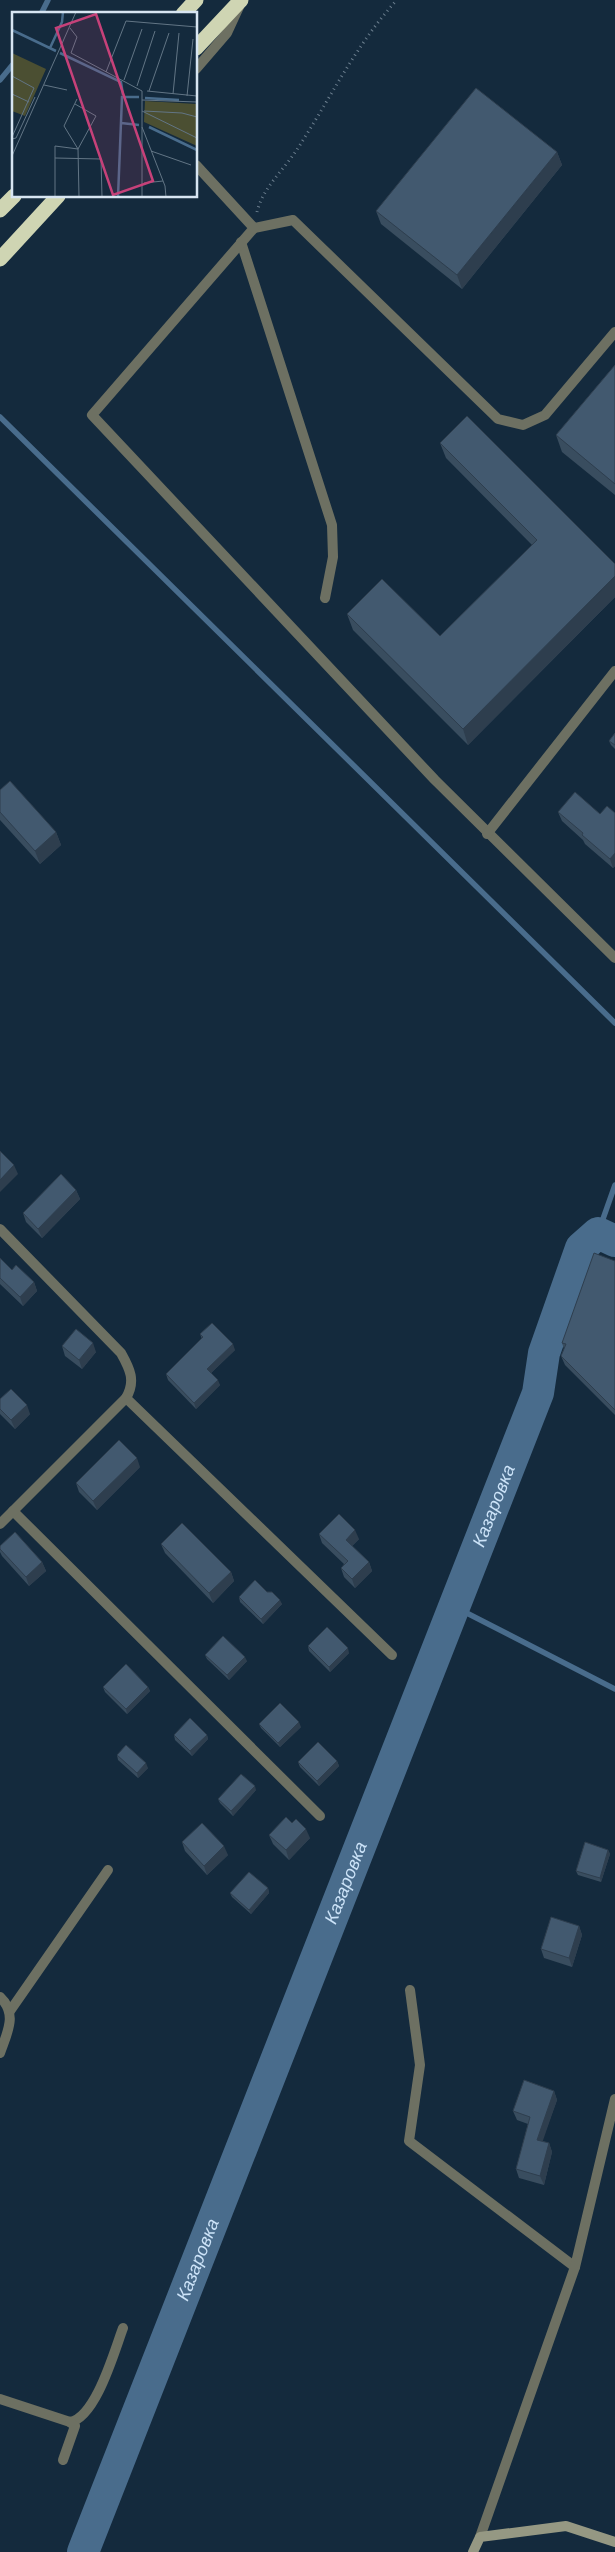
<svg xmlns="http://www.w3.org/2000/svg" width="615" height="2552" font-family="Arial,sans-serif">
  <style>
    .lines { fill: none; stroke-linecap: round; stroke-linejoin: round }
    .stream { stroke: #496c8c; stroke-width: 5.5 }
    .river { stroke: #496c8c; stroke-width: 32 }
    .path { stroke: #6b7e8e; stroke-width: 3; stroke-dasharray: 1 4; stroke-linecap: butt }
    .lane { stroke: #6d7062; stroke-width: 10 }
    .street { stroke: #6d7062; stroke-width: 10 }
    .secondary { stroke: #959883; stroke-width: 10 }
    .highway { stroke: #cfd5b3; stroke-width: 15 }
    .wall { fill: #394d5f }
    .shaded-wall { fill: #2e3e4e }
    .building { fill: #42596f; stroke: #2e3e4e }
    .labels { text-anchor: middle; stroke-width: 4; stroke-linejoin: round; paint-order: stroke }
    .water-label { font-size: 18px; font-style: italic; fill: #cce3f8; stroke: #142a3d }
    .inset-river { fill: none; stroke: #496c8c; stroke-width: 2.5 }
    .inset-road { fill: none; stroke: #627585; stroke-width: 1 }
    .view { fill: #c64179; fill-opacity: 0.15; stroke: #c64179; stroke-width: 2.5 }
    .inset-edge { fill: none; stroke: #d7e5f2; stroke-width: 2.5 }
  </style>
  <rect width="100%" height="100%" fill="#142a3d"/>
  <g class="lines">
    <!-- stream -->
    <g class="stream">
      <polyline points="41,14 48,0"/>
      <polyline points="0,80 14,63"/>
      <polyline points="0,417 615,1023"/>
      <polyline points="598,1233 615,1185"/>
      <polyline points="453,1606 615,1689"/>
    </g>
    <!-- river -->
    <path class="river" id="s1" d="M83 2552 538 1393 544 1353 581 1248 598 1233 615 1241"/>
    <!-- path -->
    <path class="path" d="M257 212C263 187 284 170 298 148 330 99 357 43 397 0"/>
    <!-- lane -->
    <g class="lane">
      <polyline points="254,228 293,220 498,419 523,425 545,415 615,332"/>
      <polyline points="241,242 332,525 333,557 325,598"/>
      <polyline points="126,1398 392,1655"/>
      <polyline points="13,1511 320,1816"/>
      <polyline points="410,1990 420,2065 409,2141 575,2267"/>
      <path d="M0 2399 70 2422C96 2417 114 2352 123 2328"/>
      <polyline points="63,2460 75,2426 70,2422"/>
    </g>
    <!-- street -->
    <g class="street">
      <polyline points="196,69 227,33 239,7"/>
      <polyline points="196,165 254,228 92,415 435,780 615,958"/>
      <polyline points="487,834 615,671"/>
      <path d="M0 1229 121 1353C130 1369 136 1381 126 1398L0 1524"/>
      <path d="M0 1997C18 2014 7 2033 0 2053"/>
      <polyline points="10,2011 108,1870"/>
      <polyline points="480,2537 575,2267 615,2099"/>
    </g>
    <!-- secondary -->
    <polyline class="secondary" points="473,2552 480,2537 566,2526 615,2542"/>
    <!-- highway -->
    <g class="highway">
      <polyline points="183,14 196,0"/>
      <polyline points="196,48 241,0"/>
      <polyline points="0,210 14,196"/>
      <polyline points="0,259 58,196"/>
    </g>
  </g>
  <!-- wall -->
  <g class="wall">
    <polygon points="557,152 562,165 462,289 381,224 376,211"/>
    <polygon points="615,365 615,495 562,452 556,435"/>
    <polygon points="440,443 615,564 615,597 468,745 353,630 347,614 440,636 532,545 446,458"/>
    <polygon points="615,733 615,749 611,745 609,741"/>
    <polygon points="0,790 56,832 61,845 40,864 0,820"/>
    <polygon points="558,812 600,814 615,813 615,866 613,868 585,844 583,840 562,821"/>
    <polygon points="76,1190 80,1199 42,1238 26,1222 23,1213"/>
    <polygon points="0,1258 12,1270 34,1282 37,1291 23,1306 0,1284"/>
    <polygon points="615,1261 615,1415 565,1365 561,1356 564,1349 562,1343"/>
    <polygon points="200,1334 235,1350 211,1373 220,1385 196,1409 168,1380 166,1374 202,1339"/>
    <polygon points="62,1346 96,1352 82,1369 65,1356"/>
    <polygon points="0,1399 30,1414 15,1429 0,1414"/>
    <polygon points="140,1467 97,1510 79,1492 76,1483"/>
    <polygon points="319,1534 359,1539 352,1546 369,1562 372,1571 355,1588 344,1577 341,1568 344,1564 322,1543"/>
    <polygon points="161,1544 231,1572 234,1581 213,1603 165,1553"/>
    <polygon points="0,1546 42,1562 46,1571 29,1586 2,1556 0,1552"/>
    <polygon points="267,1592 282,1604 263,1624 240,1602 239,1597"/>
    <polygon points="308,1646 349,1653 330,1672 309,1651"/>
    <polygon points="205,1655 247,1661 229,1680 207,1659"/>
    <polygon points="103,1687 148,1687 150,1691 127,1714 105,1692"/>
    <polygon points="259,1724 301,1727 280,1747 261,1728"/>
    <polygon points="174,1735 207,1735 208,1739 192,1756 175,1740"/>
    <polygon points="117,1755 148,1768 138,1778 118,1760"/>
    <polygon points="337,1761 339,1766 319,1786 300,1767 298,1762"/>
    <polygon points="256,1790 233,1816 220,1803 218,1799"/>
    <polygon points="269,1835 310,1838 289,1860 273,1844"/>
    <polygon points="182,1842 228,1855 207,1875 185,1851"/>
    <polygon points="608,1850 610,1854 601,1882 578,1875 576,1871"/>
    <polygon points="268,1888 269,1893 251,1914 232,1897 230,1893"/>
    <polygon points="579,1926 582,1935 572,1967 544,1958 541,1949"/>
    <polygon points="554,2091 557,2100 542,2141 549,2143 552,2152 544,2185 519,2178 516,2169 528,2124 517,2120 513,2111"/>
  </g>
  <!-- shaded-wall -->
  <g class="shaded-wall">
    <polygon points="557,152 562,165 462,289 457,275"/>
    <polygon points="615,576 615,597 468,745 463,729"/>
    <polygon points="56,832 61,845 40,864 35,851"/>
    <polygon points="615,853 615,866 613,868 610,859"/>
    <polygon points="14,1165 18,1174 0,1192 0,1180"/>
    <polygon points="76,1190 80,1199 42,1238 38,1229"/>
    <polygon points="34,1282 37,1291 23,1306 20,1297"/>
    <polygon points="93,1343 96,1352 82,1369 79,1360"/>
    <polygon points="233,1344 235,1350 209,1375 207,1369"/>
    <polygon points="218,1380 220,1385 196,1409 194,1403"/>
    <polygon points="27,1405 30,1414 15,1429 11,1420"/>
    <polygon points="137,1458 140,1467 97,1510 93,1501"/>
    <polygon points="355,1530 359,1539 349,1549 346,1540"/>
    <polygon points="42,1562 46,1571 29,1586 26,1577"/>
    <polygon points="369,1562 372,1571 355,1588 352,1579"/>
    <polygon points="231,1572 234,1581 213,1603 209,1593"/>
    <polygon points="280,1600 282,1604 263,1624 261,1619"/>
    <polygon points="348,1648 349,1653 330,1672 329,1667"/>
    <polygon points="245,1657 247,1661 229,1680 227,1675"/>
    <polygon points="148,1687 150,1691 127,1714 126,1709"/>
    <polygon points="299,1722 301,1727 280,1747 278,1743"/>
    <polygon points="207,1735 208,1739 192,1756 190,1751"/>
    <polygon points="337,1761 339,1766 319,1786 317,1781"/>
    <polygon points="146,1763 148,1768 138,1778 137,1773"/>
    <polygon points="255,1786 256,1790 233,1816 231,1811"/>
    <polygon points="306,1829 310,1838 289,1860 286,1850"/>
    <polygon points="224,1846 228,1855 207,1875 204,1866"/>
    <polygon points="608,1850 610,1854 601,1882 600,1878"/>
    <polygon points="268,1888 269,1893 251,1914 249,1910"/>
    <polygon points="579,1926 582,1935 572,1967 569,1958"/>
    <polygon points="554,2091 557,2100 540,2149 537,2140"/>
    <polygon points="549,2143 552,2152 544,2185 540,2176"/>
  </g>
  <!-- building -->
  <g class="building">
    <polygon points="476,88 557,152 457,275 376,211"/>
    <polygon points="615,365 615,484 556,435"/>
    <polygon points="467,416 615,564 615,576 463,729 347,614 382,579 440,636 537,540 440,443"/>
    <polygon points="615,733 615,745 609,741"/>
    <polygon points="10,781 56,832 35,851 0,812 0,790"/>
    <polygon points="575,792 600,814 607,806 615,813 615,853 610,859 582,835 583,833 558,812"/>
    <polygon points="0,1151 14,1165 0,1180"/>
    <polygon points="61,1174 76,1190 38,1229 23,1213"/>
    <polygon points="594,1253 615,1261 615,1410 561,1356 566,1344 562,1343"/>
    <polygon points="0,1258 12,1270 16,1265 34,1282 20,1297 0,1278"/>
    <polygon points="212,1323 233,1344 207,1369 218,1380 194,1403 166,1374 203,1337 200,1334"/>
    <polygon points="76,1329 93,1343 79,1360 62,1346"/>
    <polygon points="11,1389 27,1405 11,1420 0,1409 0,1399"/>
    <polygon points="119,1440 137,1458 93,1501 76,1483"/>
    <polygon points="339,1514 355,1530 346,1540 369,1562 352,1579 341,1568 348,1561 319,1534"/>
    <polygon points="182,1523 231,1572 209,1593 161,1544"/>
    <polygon points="15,1532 42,1562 26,1577 0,1549 0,1546"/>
    <polygon points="255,1580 267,1592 272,1592 280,1600 261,1619 239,1597"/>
    <polygon points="327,1627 348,1648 329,1667 308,1646"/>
    <polygon points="223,1636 245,1657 227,1675 205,1655"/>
    <polygon points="126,1664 148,1687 126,1709 103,1687"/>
    <polygon points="280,1703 299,1722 278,1743 259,1724"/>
    <polygon points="190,1718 207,1735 190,1751 174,1735"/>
    <polygon points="318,1742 337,1761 317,1781 298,1762"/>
    <polygon points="126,1745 146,1763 137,1773 117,1755"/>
    <polygon points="241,1774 255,1786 231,1811 218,1799"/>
    <polygon points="286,1817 292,1823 296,1819 306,1829 286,1850 269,1835"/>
    <polygon points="202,1823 224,1846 204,1866 182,1842"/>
    <polygon points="585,1842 608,1850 600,1878 576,1871"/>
    <polygon points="249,1872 268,1888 249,1910 230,1893"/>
    <polygon points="551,1917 579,1926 569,1958 541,1949"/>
    <polygon points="524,2080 554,2091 537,2140 549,2143 540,2176 516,2169 530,2117 513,2111"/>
  </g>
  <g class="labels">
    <!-- water labels -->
    <g class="water-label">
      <text dy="6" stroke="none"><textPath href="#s1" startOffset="1124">Казаровка</textPath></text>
      <text dy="6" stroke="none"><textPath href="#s1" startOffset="719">Казаровка</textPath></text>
      <text dy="6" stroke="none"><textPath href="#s1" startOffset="314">Казаровка</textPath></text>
    </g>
  </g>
  <!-- overview -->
  <g transform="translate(12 12)">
    <rect width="185" height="185" fill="#142a3d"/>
    <path d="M0 41 34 57 13 104 0 99ZM133 89 185 92V134L132 110Z" fill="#4b4f32"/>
    <path class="inset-river" d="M0 18 44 39M38 36 50 10 51 0M48 41 109 70 111 83M133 86 167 88M109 111 127 113M137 115 185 138M106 185 110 85H127"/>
    <path class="inset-road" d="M58 16 65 25 59 41 130 79V185M94 60 114 9 185 15M0 64 22 76 0 125M112 68 130 17M32 73 55 78M125 74 143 19M135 79 185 84M137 79 157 21M0 82 17 90M161 82 167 21M175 84 181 27M130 88 185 90M63 92 84 104 66 137 67 185M130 99 185 126M132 99 170 101 185 105M130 115 153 174 154 185M0 127 4 126 23 85M139 139 179 153M0 144 64 0M43 146 89 147 90 185M132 171 151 169M43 185V134L66 137 52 114 65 87"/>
    <path class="view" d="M84 2 141 169 101 183 44 16Z"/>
    <rect width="185" height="185" class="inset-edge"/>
  </g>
</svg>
